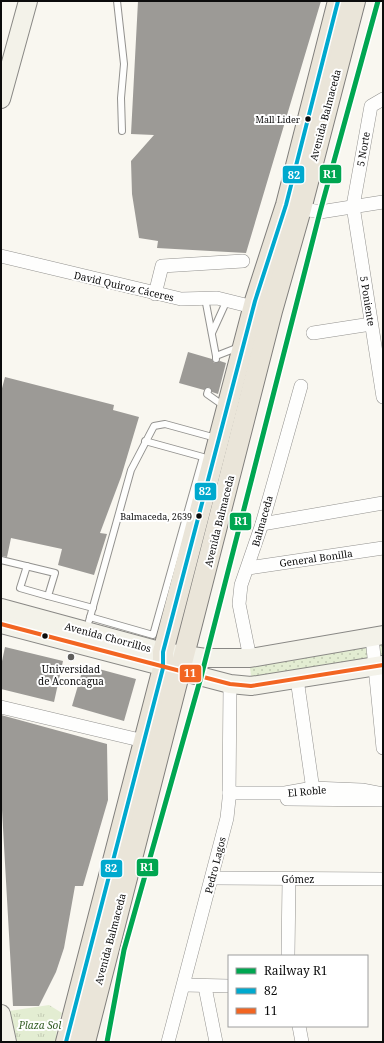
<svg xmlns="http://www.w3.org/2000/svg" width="384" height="1043" font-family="'Noto Serif',serif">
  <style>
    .grass { fill: url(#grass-dots) }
    .park { fill: url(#park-tufts) }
    .building { fill: #9c9a96 }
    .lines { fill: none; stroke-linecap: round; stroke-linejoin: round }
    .lane-casing { stroke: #93928f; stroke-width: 8 }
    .street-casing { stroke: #93928f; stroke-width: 14 }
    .secondary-casing { stroke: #898885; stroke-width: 20 }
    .primary-casing { stroke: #807f7c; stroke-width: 22 }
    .lane { stroke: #fefefd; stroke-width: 6 }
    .street { stroke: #fefefd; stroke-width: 13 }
    .secondary { stroke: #f3f2e9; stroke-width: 18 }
    .primary { stroke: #eae5d9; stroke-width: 20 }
    .bus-1-casing { stroke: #fff; stroke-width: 7 }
    .bus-2-casing { stroke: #fff; stroke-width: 7 }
    .bus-1 { stroke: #00a9ce; stroke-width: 4 }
    .bus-2 { stroke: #f26522; stroke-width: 4 }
    .rail-1-casing { stroke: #fff; stroke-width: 8 }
    .rail-1 { stroke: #00a651; stroke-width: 5 }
    .bus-dot { fill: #0c0c0c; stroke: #fff; stroke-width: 1.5 }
    .poi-dot { fill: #5f5e5c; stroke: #fff; stroke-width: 1.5 }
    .labels { text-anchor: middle; stroke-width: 4; stroke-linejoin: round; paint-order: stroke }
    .bus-label { font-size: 9px; fill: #0c0c0c; stroke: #fff; text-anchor: end }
    .street-label { font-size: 10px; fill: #0c0c0c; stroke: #fff }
    .poi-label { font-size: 10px; fill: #0c0c0c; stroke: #fff }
    .park-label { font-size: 10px; font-style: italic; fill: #325c23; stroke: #fff }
    .line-badge { stroke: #fff; stroke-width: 1.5 }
    .badge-label { font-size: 11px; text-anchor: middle; font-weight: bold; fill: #fff }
  </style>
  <defs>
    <pattern id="grass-dots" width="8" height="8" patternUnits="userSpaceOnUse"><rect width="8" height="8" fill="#e3edd2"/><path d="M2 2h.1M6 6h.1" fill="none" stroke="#c2cab3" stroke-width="1.8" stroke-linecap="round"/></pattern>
    <pattern id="park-tufts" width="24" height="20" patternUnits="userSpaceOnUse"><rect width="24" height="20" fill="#e3edd2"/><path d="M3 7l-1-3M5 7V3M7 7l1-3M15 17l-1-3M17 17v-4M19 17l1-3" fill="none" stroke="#c2cab3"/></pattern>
  </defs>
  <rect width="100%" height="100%" fill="#f9f7f0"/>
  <!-- grass -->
  <polygon class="grass" points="383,639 383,658 252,681 249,662"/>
  <!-- park -->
  <polygon class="park" points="49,1005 62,1013 57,1025 56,1042 13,1042 8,1016 9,1011"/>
  <!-- building -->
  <g class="building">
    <polygon points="138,1 321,1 246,253 157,248 158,241 139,238 132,194 131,161 154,135 131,134"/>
    <polygon points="188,352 212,359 214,363 220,361 226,363 218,394 212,392 209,387 204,390 179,383"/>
    <polygon points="5,377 114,405 113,410 139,417 121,477 100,533 107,534 94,575 58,565 62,549 11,538 7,557 1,556 1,392"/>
    <polygon points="5,647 63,661 54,702 1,689 1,666"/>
    <polygon points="84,665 136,679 124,721 72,706"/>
    <polygon points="1,715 107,744 108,800 83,886 75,886 64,948 56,972 39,1006 13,1006 1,792"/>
  </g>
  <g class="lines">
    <defs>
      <g id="lane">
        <polyline points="117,1 124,64 121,98 122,131"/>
        <polyline points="205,298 216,356"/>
        <polyline points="212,333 227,300"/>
        <polyline points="216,359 216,356 239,347"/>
        <polyline points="208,391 207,394 224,406"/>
        <polyline points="1,560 55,573 48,596 93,608"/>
        <polyline points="27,566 20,588 48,596"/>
        <polyline points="90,617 153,635 203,457 145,441"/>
        <polyline points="89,621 131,470 154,426 165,424 216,438"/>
      </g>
      <g id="street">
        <polyline points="383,99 371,106 353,206 383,397"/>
        <polyline points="294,207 320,212 383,202"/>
        <polyline points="1,256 181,299 217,298 261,309"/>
        <polyline points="155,294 162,266 243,261"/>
        <polyline points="313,333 371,324"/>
        <polyline points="262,524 383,503"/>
        <polyline points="248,568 383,548"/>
        <polyline points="372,637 383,748"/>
        <polyline points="250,658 239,604 241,585 262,524 301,386"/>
        <polyline points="297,679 314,797"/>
        <polyline points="1,707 144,741"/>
        <polyline points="229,793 285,793 313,788 362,790 383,794"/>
        <polyline points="287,799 383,800"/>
        <polyline points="212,878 383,879"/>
        <polyline points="288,956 289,879"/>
        <polyline points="184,985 229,986"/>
        <polyline points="205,987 216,1042"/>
        <polyline points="299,1026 302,1042"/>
        <polyline points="168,1042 227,818 229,799 230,684"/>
      </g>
      <g id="secondary">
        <polyline points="1,99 28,1"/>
        <polyline points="1,608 163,652 206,658 250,658 383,635"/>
        <polyline points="1,624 230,684 251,686 383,665"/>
        <polyline points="1,1014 7,1042"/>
      </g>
      <g id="primary">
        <polyline points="66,1042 163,668 163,652 255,301 286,205 338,1"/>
        <polyline points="85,1042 272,311 301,209 355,1"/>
      </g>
    </defs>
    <!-- lane casing -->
    <use href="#lane" class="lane-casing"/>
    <!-- street casing -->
    <use href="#street" class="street-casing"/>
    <!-- secondary casing -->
    <use href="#secondary" class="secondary-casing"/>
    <!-- primary casing -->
    <use href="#primary" class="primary-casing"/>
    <!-- lane -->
    <use href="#lane" class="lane"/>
    <!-- street -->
    <use href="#street" class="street"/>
    <!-- secondary -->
    <use href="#secondary" class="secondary"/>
    <!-- primary -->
    <use href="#primary" class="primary"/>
    <defs>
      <polyline id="bus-1" points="66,1042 163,668 163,652 255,301 286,205 338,1"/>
      <polyline id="bus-2" points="1,624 230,684 251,686 383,665"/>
    </defs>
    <!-- bus-1 casing -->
    <use href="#bus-1" class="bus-1-casing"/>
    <!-- bus-2 casing -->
    <use href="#bus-2" class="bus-2-casing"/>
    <!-- bus-1 -->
    <use href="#bus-1" class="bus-1"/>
    <!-- bus-2 -->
    <use href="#bus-2" class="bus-2"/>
    <defs>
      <polyline id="rail-1" points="107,1042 124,950 201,677 320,212 378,1"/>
    </defs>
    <!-- rail-1 casing -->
    <use href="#rail-1" class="rail-1-casing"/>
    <!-- rail-1 -->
    <use href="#rail-1" class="rail-1"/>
  </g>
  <!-- markers -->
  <g class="bus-dot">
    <circle cx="308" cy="119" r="3.5"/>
    <circle cx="199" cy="516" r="3.5"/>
    <circle cx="45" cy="636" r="3.5"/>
  </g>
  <circle class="poi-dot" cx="71" cy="657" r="4"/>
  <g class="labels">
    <!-- bus labels -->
    <g class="bus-label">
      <text x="300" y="123">Mall Lider</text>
      <text x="192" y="520">Balmaceda, 2639</text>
    </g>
    <!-- street labels -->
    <g class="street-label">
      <text transform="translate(325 115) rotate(-75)" y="4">Avenida Balmaceda</text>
      <text transform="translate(363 149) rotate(-80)" y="4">5 Norte</text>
      <text transform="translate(124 286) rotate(13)" y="4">David Quiroz Cáceres</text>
      <text transform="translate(368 301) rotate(81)" y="4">5 Poniente</text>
      <text transform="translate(219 521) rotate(-76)" y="4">Avenida Balmaceda</text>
      <text transform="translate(262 521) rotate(-74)" y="4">Balmaceda</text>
      <text transform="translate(316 558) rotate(-8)" y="4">General Bonilla</text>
      <text transform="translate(108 637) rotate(15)" y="4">Avenida Chorrillos</text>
      <text transform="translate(307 791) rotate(-5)" y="4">El Roble</text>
      <text transform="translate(215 865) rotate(-76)" y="4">Pedro Lagos</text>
      <text x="298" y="883">Gómez</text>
      <text transform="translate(110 939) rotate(-75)" y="4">Avenida Balmaceda</text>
    </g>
    <!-- poi labels -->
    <g class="poi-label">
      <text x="71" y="673">Universidad<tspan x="71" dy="12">de Aconcagua</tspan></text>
    </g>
    <!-- park labels -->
    <g class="park-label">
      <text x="40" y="1029">Plaza Sol</text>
    </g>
  </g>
  <g class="line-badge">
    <rect x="319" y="164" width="23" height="20" rx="4" fill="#00a651"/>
    <rect x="282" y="165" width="23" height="19" rx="4" fill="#00a9ce"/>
    <rect x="194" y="482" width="23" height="19" rx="4" fill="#00a9ce"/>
    <rect x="229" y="512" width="23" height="19" rx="4" fill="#00a651"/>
    <rect x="179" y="664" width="23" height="19" rx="4" fill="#f26522"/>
    <rect x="136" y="858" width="23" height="19" rx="4" fill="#00a651"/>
    <rect x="100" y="859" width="23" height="19" rx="4" fill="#00a9ce"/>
  </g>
  <g class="badge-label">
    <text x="330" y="178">R1</text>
    <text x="294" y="179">82</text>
    <text x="205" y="495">82</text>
    <text x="241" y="525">R1</text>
    <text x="190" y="677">11</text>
    <text x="147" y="871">R1</text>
    <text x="111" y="872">82</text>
  </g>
  <!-- border -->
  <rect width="384" height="1043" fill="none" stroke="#0c0c0c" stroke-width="4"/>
  <!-- legend -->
  <rect x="228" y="955" width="140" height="72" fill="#ffffff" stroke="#9e9e9e"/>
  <rect x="236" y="968" width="20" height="6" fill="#00a651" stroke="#9e9e9e"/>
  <text x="264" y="975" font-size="12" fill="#0c0c0c">Railway R1</text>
  <rect x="236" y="988" width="20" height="6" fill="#00a9ce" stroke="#9e9e9e"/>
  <text x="264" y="995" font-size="12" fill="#0c0c0c">82</text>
  <rect x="236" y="1008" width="20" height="6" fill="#f26522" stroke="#9e9e9e"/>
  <text x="264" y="1015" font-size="12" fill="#0c0c0c">11</text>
</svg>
